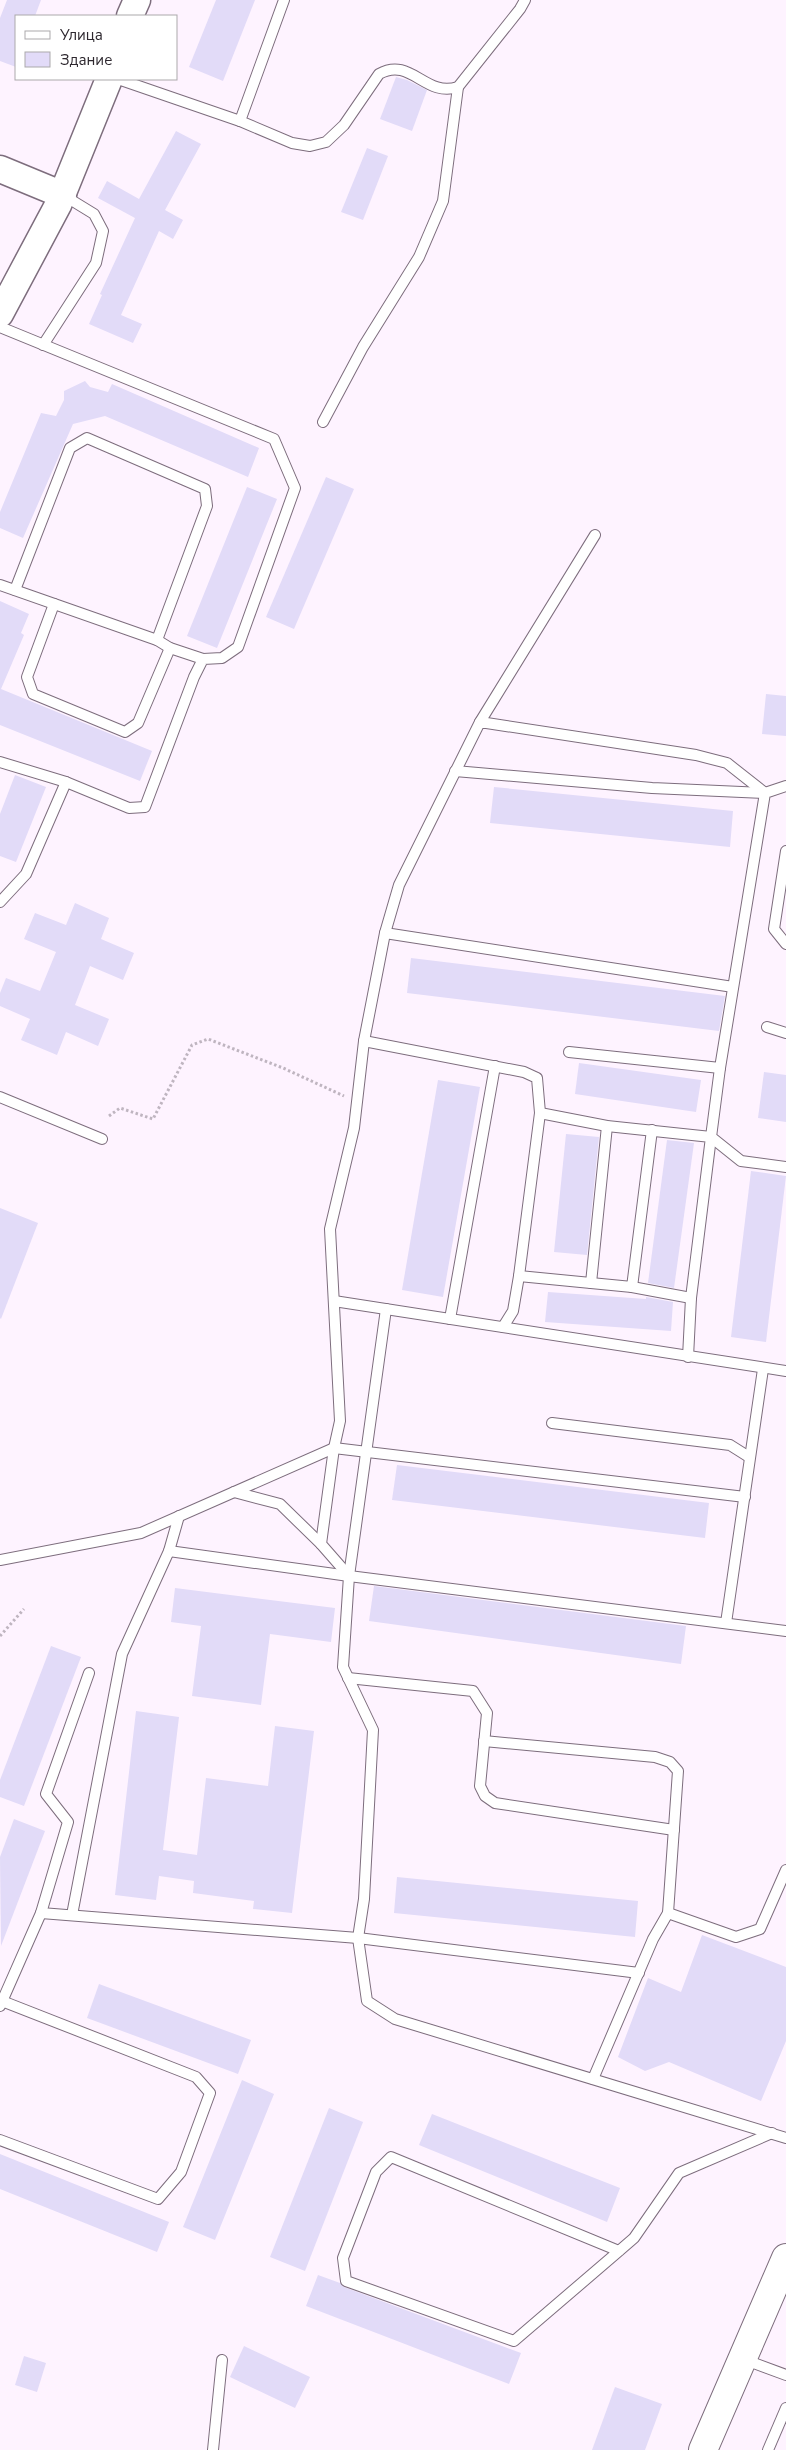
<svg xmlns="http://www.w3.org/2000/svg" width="786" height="2450" font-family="'Nunito Sans',sans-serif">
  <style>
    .building { fill: #e2dbf8 }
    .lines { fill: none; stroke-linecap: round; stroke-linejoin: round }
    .service-casing { stroke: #7d6d7d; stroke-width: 12 }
    .tertiary-casing { stroke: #7d6d7d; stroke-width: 29 }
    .secondary-casing { stroke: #7d6d7d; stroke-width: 30 }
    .path { stroke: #bfb5c0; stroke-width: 3; stroke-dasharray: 2.5 2.5; stroke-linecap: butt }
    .service { stroke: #fff; stroke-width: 10 }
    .tertiary { stroke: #fff; stroke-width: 26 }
    .secondary { stroke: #fff; stroke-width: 28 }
  </style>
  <rect width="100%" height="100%" fill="#fef3ff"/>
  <!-- building -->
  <g class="building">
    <polygon points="7,0 41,0 35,16 16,16 16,67 0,61 0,18"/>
    <polygon points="216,0 255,0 223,81 189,67"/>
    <polygon points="396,77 407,80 427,90 412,131 380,119"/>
    <polygon points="176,131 201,144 165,210 183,220 173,239 159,231 121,315 142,324 133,343 89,324 102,295 100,294 135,218 98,198 107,181 139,199"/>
    <polygon points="367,148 388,156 363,220 341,212"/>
    <polygon points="85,381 90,387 108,392 112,384 259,448 248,477 105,416 73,424 23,538 0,528 0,512 41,413 56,416 64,400 64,391"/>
    <polygon points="326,477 354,489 294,629 266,617"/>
    <polygon points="247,487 277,499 217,648 187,636"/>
    <polygon points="0,601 29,614 21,633 24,635 1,689 152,751 140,781 0,725"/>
    <polygon points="766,694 786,696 786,736 762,734"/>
    <polygon points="15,775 46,787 16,862 0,856 0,814"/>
    <polygon points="494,787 733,811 730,847 490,823"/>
    <polygon points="75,903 109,918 101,939 134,953 123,980 90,966 75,1005 109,1019 98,1046 66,1032 57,1055 21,1040 30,1019 0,1006 0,993 6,978 40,991 56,952 24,939 35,913 66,925"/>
    <polygon points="411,958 725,996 719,1031 407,993"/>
    <polygon points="579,1063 701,1080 696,1112 575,1094"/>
    <polygon points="764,1072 786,1075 786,1122 758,1118"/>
    <polygon points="438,1080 480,1087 443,1297 402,1290"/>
    <polygon points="566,1134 599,1137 587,1255 554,1252"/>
    <polygon points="667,1140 694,1143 674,1288 648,1283"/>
    <polygon points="751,1171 786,1176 766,1342 731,1337"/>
    <polygon points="0,1208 38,1223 1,1319 0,1318"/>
    <polygon points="548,1292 646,1299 646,1297 673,1302 671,1331 545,1322"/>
    <polygon points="397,1465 709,1503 705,1538 392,1500"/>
    <polygon points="374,1586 686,1626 681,1664 369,1621"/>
    <polygon points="175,1588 335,1608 331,1642 270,1634 261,1705 192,1696 201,1626 171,1622"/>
    <polygon points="51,1646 81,1657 24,1806 0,1797 0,1780"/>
    <polygon points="136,1711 179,1717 163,1850 197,1855 206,1778 268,1786 275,1726 314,1731 292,1913 253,1909 254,1901 193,1893 194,1881 159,1876 156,1900 115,1895"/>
    <polygon points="14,1819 45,1831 1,1946 0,1857"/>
    <polygon points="397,1877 638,1901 635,1937 394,1913"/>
    <polygon points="702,1935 786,1967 786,2041 761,2101 669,2062 645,2071 618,2057 648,1978 681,1992"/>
    <polygon points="99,1984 251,2040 238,2074 87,2018"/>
    <polygon points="242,2080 274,2094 215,2240 183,2227"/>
    <polygon points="329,2108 363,2122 305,2271 270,2257"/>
    <polygon points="432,2114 620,2188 607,2222 419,2145"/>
    <polygon points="0,2154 169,2222 157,2252 0,2189"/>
    <polygon points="318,2275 340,2283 344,2287 521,2353 509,2384 306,2306"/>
    <polygon points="244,2346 310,2377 295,2408 230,2377"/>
    <polygon points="24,2356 46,2363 37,2392 15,2385"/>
    <polygon points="615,2387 662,2404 645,2450 592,2450"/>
  </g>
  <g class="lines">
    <defs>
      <g id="service">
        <path d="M118 79 240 121 292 143 310 146 326 142 344 125 379 74C411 56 425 98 458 87L520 9 525 0"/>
        <polyline points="240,121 284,0"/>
        <polyline points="0,327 274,439 295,488 238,647 222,658 203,659 194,677 145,807 129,808 66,782 26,874 0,902"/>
        <polyline points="43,345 96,263 103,231 94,214 63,195"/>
        <polyline points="323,422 363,347 419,257 443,201 458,87"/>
        <polyline points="0,585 157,640 170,648 203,659"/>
        <polyline points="15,590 70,448 87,438 205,489 207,506 157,640"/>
        <polyline points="54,604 27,677 33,694 125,732 138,723 170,648"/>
        <polyline points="480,722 595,535"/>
        <polyline points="0,762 66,782"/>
        <polyline points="455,771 652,788 765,793"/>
        <polyline points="786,786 765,793 720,1068 711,1137 741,1161 786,1167"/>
        <polyline points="765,793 727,763 696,755 480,722 399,885 385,933 364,1041 354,1128 330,1229 340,1421 334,1448 321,1544 349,1576 343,1667 373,1730 364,1899 358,1938 367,2001 395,2019 786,2138"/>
        <polyline points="786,851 774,929 786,944"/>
        <polyline points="385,933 733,987"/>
        <polyline points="767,1027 786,1033"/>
        <polyline points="364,1041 524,1072 537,1078 540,1113 519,1276 513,1311 503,1327"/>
        <polyline points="569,1052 720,1068"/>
        <polyline points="0,1097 102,1139"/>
        <polyline points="540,1113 607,1126 711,1137 691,1298 688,1357"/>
        <polyline points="519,1276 632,1287 652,1130"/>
        <polyline points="591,1283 607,1126"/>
        <polyline points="632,1287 691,1298"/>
        <polyline points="334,1301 786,1371"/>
        <polyline points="450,1319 495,1066"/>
        <polyline points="552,1423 730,1445 749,1457"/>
        <polyline points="234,1492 280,1504 321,1544"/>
        <polyline points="169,1551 349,1576 786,1631"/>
        <polyline points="0,1560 141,1533 334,1448 745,1497"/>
        <polyline points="349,1576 386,1309"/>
        <polyline points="726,1623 763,1369"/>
        <polyline points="348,1678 473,1691 487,1713 480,1786 485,1796 495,1803 674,1830"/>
        <polyline points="484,1741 655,1757 670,1762 678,1771 668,1913"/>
        <polyline points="41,1913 358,1938 639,1973"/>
        <polyline points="72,1915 122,1654 169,1551 179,1516"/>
        <polyline points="0,2006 41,1913 68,1822 46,1794 89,1673"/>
        <polyline points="593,2079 653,1939 668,1913 736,1937 760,1929 786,1870"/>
        <polyline points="0,2140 158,2199 181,2172 210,2093 196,2077 2,2001"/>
        <polyline points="619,2251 391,2157 376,2172 343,2258 346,2281 514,2341 619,2251 634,2238 679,2173 772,2133"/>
        <polyline points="743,2359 786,2375"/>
        <polyline points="213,2450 222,2360"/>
        <polyline points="768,2450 786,2408"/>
      </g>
      <g id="tertiary">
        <polyline points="130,16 137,0"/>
        <polyline points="0,169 63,195"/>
        <polyline points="0,314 58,205 109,79"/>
      </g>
      <polyline id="secondary" points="703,2450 786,2258"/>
    </defs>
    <!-- service casing -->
    <use href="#service" class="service-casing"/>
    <!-- tertiary casing -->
    <use href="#tertiary" class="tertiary-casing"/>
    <!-- secondary casing -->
    <use href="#secondary" class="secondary-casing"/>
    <!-- path -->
    <g class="path">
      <polyline points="109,1116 120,1108 153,1119 192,1045 208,1039 283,1068 344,1096"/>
      <polyline points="0,1636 24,1609"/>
    </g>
    <!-- service -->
    <use href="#service" class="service"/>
    <!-- tertiary -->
    <use href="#tertiary" class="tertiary"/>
    <!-- secondary -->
    <use href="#secondary" class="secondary"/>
  </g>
  <!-- legend -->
  <rect x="15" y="15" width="162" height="65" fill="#ffffff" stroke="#aba9ab"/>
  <rect x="25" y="31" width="25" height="8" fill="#ffffff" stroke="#aba9ab"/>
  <text x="60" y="40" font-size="15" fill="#2d272e">Улица</text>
  <rect x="25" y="52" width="25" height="15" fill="#e2dbf8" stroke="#aba9ab"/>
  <text x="60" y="65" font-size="15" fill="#2d272e">Здание</text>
</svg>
